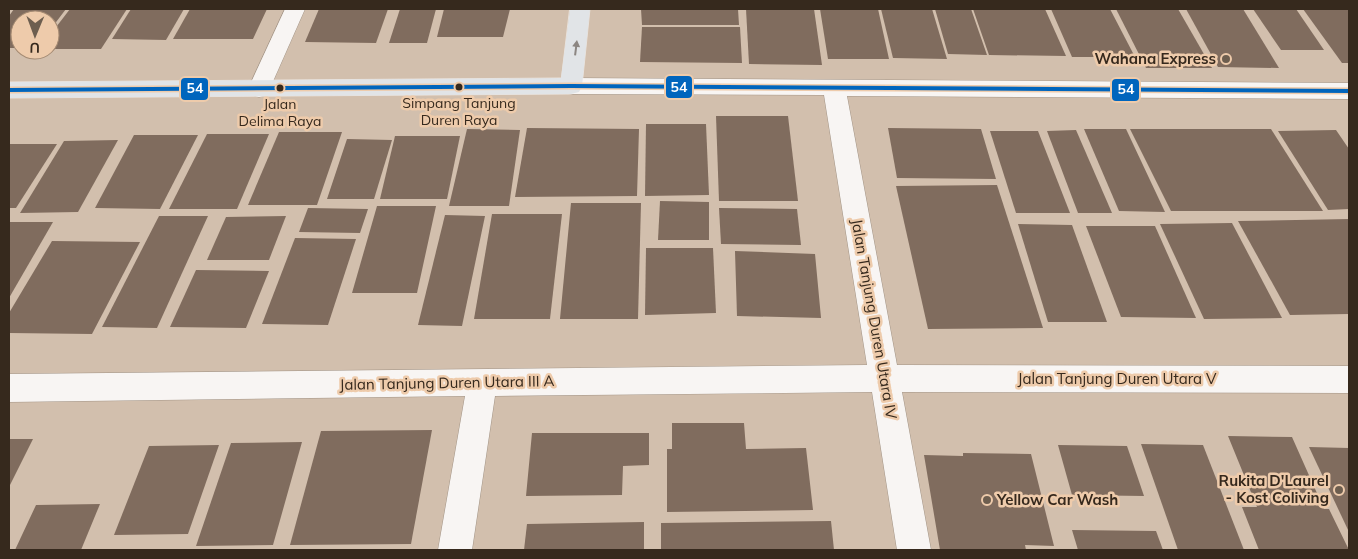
<svg xmlns="http://www.w3.org/2000/svg" width="1358" height="559" font-family="Mulish,sans-serif">
  <style>
    .building { fill: #806c5e }
    .lines { fill: none; stroke-linecap: round; stroke-linejoin: round }
    .minor-casing { stroke: #a29486; stroke-width: 1 }
    .major-casing { stroke: #ebe2da; stroke-width: 1 }
    .minor { fill: #f8f5f3; fill-rule: evenodd }
    .major { fill: #e1e4e7; fill-rule: evenodd }
    .bus-1-casing { stroke: #eecbab; stroke-width: 3 }
    .bus-1 { fill: #0065bd; fill-rule: evenodd }
    .oneway { fill: #8c8682 }
    .poi-dot { fill: #6d5e4f; stroke: #eecbab; stroke-width: 2 }
    .bus-dot { fill: #36291d; stroke: #eecbab; stroke-width: 2 }
    .labels { text-anchor: middle; stroke-width: 5; stroke-linejoin: round; paint-order: stroke }
    .bus-label { font-size: 14px; fill: #36291d; stroke: #eecbab }
    .poi-label { font-size: 15px; font-weight: bold; fill: #36291d; stroke: #eecbab; text-anchor: end }
    .street-label { font-size: 15px; fill: #36291d; stroke: #eecbab }
    .line-badge { stroke: #eecbab; stroke-width: 2 }
    .badge-label { font-size: 14px; text-anchor: middle; font-weight: bold; fill: #fff }
  </style>
  <rect width="100%" height="100%" fill="#d2bfad"/>
  <!-- building -->
  <g class="building">
    <polygon points="14,9 66,9 50,30 50,20 20,20 20,48 9,48 9,16"/>
    <polygon points="70,9 127,9 101,49 50,49 50,35"/>
    <polygon points="131,9 184,9 166,40 112,39"/>
    <polygon points="190,9 267,9 253,39 173,39"/>
    <polygon points="319,9 388,9 376,43 305,42"/>
    <polygon points="400,9 436,9 427,43 389,43"/>
    <polygon points="444,9 510,9 503,37 437,37"/>
    <polygon points="641,9 738,9 739,25 642,25"/>
    <polygon points="746,9 814,9 822,65 749,64"/>
    <polygon points="820,9 878,9 889,59 828,59"/>
    <polygon points="881,9 932,9 947,59 893,58"/>
    <polygon points="935,9 971,9 987,55 948,54"/>
    <polygon points="973,9 1045,9 1066,56 989,55"/>
    <polygon points="1051,9 1110,9 1135,57 1072,57"/>
    <polygon points="1116,9 1178,9 1212,68 1146,68"/>
    <polygon points="1186,9 1243,9 1279,68 1218,67"/>
    <polygon points="1253,9 1296,9 1324,50 1281,50"/>
    <polygon points="1303,9 1349,9 1349,63 1342,63"/>
    <polygon points="642,27 740,27 742,63 640,62"/>
    <polygon points="716,116 788,116 798,201 719,201"/>
    <polygon points="646,124 706,124 709,195 645,196"/>
    <polygon points="527,128 639,129 637,196 515,197"/>
    <polygon points="888,128 981,129 996,179 897,178"/>
    <polygon points="467,129 520,130 509,206 449,206"/>
    <polygon points="1084,129 1126,129 1165,212 1119,211"/>
    <polygon points="1130,129 1271,129 1323,211 1171,211"/>
    <polygon points="1076,130 1112,213 1078,213 1047,131"/>
    <polygon points="1336,130 1349,149 1349,209 1328,210 1278,131"/>
    <polygon points="990,131 1038,131 1070,213 1016,213"/>
    <polygon points="279,132 342,132 317,205 248,205"/>
    <polygon points="207,134 269,134 237,209 169,209"/>
    <polygon points="134,135 198,135 160,209 95,208"/>
    <polygon points="395,136 460,136 447,199 380,199"/>
    <polygon points="347,139 392,140 374,199 327,199"/>
    <polygon points="118,140 78,212 20,213 64,141"/>
    <polygon points="9,144 57,144 16,208 9,208"/>
    <polygon points="997,185 1043,328 928,329 896,186"/>
    <polygon points="660,201 709,202 709,240 658,240"/>
    <polygon points="571,203 641,203 638,319 560,319"/>
    <polygon points="377,206 436,206 417,293 352,293"/>
    <polygon points="308,208 368,209 360,233 299,232"/>
    <polygon points="719,208 797,209 801,245 721,244"/>
    <polygon points="492,214 562,214 550,319 474,319"/>
    <polygon points="445,215 485,216 462,326 418,325"/>
    <polygon points="159,216 208,216 157,328 102,327"/>
    <polygon points="286,216 269,260 207,260 226,217"/>
    <polygon points="1349,219 1349,314 1290,315 1238,221"/>
    <polygon points="9,222 53,222 9,298"/>
    <polygon points="1232,223 1282,318 1204,319 1160,224"/>
    <polygon points="1018,224 1072,225 1107,322 1048,322"/>
    <polygon points="1086,226 1155,226 1196,318 1121,317"/>
    <polygon points="295,238 356,239 328,325 262,324"/>
    <polygon points="52,241 140,242 92,334 9,333 9,313"/>
    <polygon points="646,248 713,248 716,313 645,315"/>
    <polygon points="735,251 815,254 821,318 737,316"/>
    <polygon points="196,270 269,271 246,328 170,327"/>
    <polygon points="672,423 744,423 746,449 806,448 813,510 667,512 667,449 672,449"/>
    <polygon points="432,430 411,544 290,545 321,431"/>
    <polygon points="532,433 649,433 649,465 623,466 622,495 526,496"/>
    <polygon points="1228,436 1292,437 1324,509 1329,509 1349,550 1259,550 1242,507 1257,507"/>
    <polygon points="9,439 33,439 9,487"/>
    <polygon points="302,442 273,545 196,546 231,443"/>
    <polygon points="1141,444 1203,445 1244,550 1178,550"/>
    <polygon points="219,445 188,534 114,535 149,446"/>
    <polygon points="1058,445 1127,446 1144,496 1072,495"/>
    <polygon points="1309,447 1349,448 1349,532"/>
    <polygon points="963,453 1031,454 1054,546 1025,545 1026,550 940,550 924,455 963,456"/>
    <polygon points="100,504 81,550 15,550 36,505"/>
    <polygon points="831,521 834,550 661,550 661,523"/>
    <polygon points="644,522 644,550 524,550 527,524"/>
    <polygon points="1072,530 1156,531 1163,550 1078,550"/>
  </g>
  <g class="lines">
    <defs>
      <g id="minor">
        <polygon points="285,9 305,9 267,95 259,97 251,95 248,89"/>
        <polygon points="571,78 1349,83 1349,99 847,96 897,365 1349,366 1349,393 902,392 931,550 897,550 872,392 495,396 472,550 438,550 465,396 9,402 9,374 867,365 824,95 571,94 563,92 560,86 563,80"/>
      </g>
      <polygon id="major" points="570,9 590,9 582,86 579,92 571,94 9,98 9,82 561,78"/>
    </defs>
    <!-- minor casing -->
    <use href="#minor" class="minor-casing"/>
    <!-- major casing -->
    <use href="#major" class="major-casing"/>
    <!-- minor -->
    <use href="#minor" class="minor"/>
    <!-- major -->
    <use href="#major" class="major"/>
    <defs>
      <polygon id="bus-1" points="571,84 1349,89 1349,93 571,88 9,92 9,88"/>
    </defs>
    <!-- bus-1 casing -->
    <use href="#bus-1" class="bus-1-casing"/>
    <!-- bus-1 -->
    <use href="#bus-1" class="bus-1"/>
  </g>
  <!-- one-way arrows -->
  <defs><path id="oneway-solid" d="M-6-.8H1V-3.2L6.5 0L1 3.2V.8H-6Z" transform="scale(1.25)"/></defs>
  <use class="oneway" href="#oneway-solid" transform="translate(576 48) rotate(-83)"/>
  <!-- markers -->
  <g class="poi-dot">
    <circle cx="1226" cy="59" r="5"/>
    <circle cx="1339" cy="490" r="5"/>
    <circle cx="987" cy="500" r="5"/>
  </g>
  <g class="bus-dot">
    <circle cx="459" cy="87" r="4.5"/>
    <circle cx="280" cy="88" r="4.5"/>
  </g>
  <g class="labels">
    <!-- bus labels -->
    <g class="bus-label">
      <text x="459" y="108">Simpang Tanjung<tspan x="459" dy="17">Duren Raya</tspan></text>
      <text x="280" y="109">Jalan<tspan x="280" dy="17">Delima Raya</tspan></text>
    </g>
    <!-- poi labels -->
    <g class="poi-label">
      <text x="1216" y="64">Wahana Express</text>
      <text x="1329" y="486">Rukita D'Laurel<tspan x="1329" dy="17">- Kost Coliving</tspan></text>
      <text x="997" y="505" text-anchor="start">Yellow Car Wash</text>
    </g>
    <!-- street labels -->
    <g class="street-label">
      <text transform="translate(874 319) rotate(80)" y="5">Jalan Tanjung Duren Utara IV</text>
      <text x="1117" y="384">Jalan Tanjung Duren Utara V</text>
      <text transform="translate(447 383) rotate(-1)" y="5">Jalan Tanjung Duren Utara III A</text>
    </g>
  </g>
  <g class="line-badge">
    <rect x="665" y="75" width="28" height="24" rx="5" fill="#0065bd"/>
    <rect x="180" y="77" width="29" height="24" rx="5" fill="#0065bd"/>
    <rect x="1111" y="78" width="29" height="24" rx="5" fill="#0065bd"/>
  </g>
  <g class="badge-label">
    <text x="679" y="92">54</text>
    <text x="195" y="93">54</text>
    <text x="1126" y="94">54</text>
  </g>
  <!-- border -->
  <rect width="1358" height="559" fill="none" stroke="#36291d" stroke-width="20"/>
  <!-- north arrow -->
  <g transform="translate(35 35) rotate(181)"><circle r="24" fill="#eecbab" stroke="#a48a72"/>
  <path d="M0-4L9 19L0 12L-9 19Z" fill="#6d5e4f"/>
  <text y="-8" font-size="14" font-weight="bold" text-anchor="middle" fill="#36291d">U</text>
  </g>
</svg>
